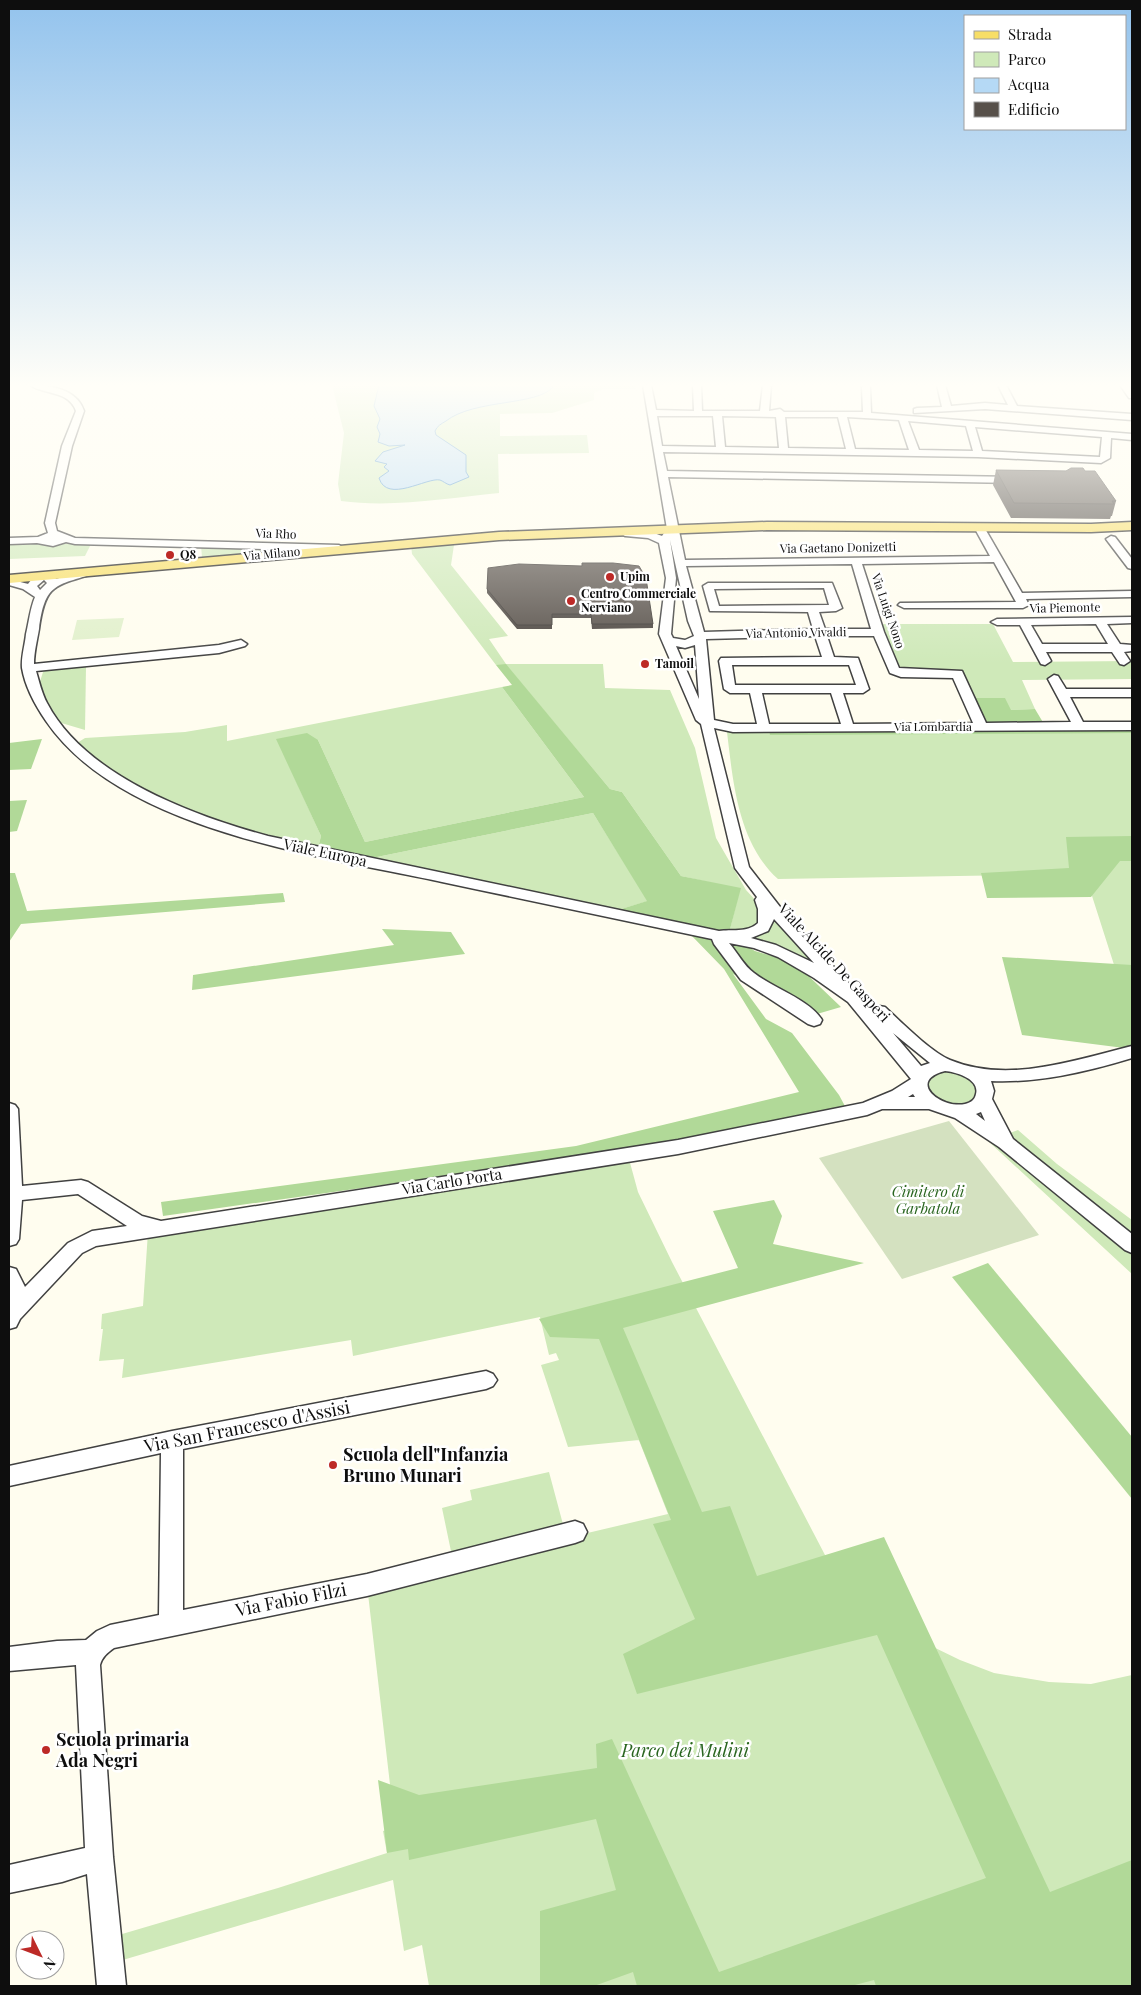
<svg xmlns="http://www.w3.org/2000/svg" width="1141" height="1995" font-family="'Playfair Display',serif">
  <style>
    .green { fill: #cfe9b9 }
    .forest { fill: #b1d998 }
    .cemetery { fill: #d4e1c0 }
    .pitch { fill: #e1f0cb }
    .water { fill: #b5d9f5; stroke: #3c89cc }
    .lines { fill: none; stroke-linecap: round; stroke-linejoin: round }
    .minor-casing { stroke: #414141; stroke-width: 3 }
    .major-casing { stroke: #1f1f1f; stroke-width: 3 }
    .minor { fill: #fff; fill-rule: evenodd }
    .major { fill: #f7de67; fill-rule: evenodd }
    .wall { fill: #4b4540 }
    .building { fill: #57504a; stroke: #3d3834 }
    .poi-dot { fill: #bd2a27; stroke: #fff; stroke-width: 2 }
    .labels { text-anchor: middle; stroke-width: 5; stroke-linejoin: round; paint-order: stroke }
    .far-street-label { font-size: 12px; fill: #0e0e0e; stroke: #fff }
    .far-poi-label { font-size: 12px; font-weight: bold; fill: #0e0e0e; stroke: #fff; text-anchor: start }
    .street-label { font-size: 15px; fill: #0e0e0e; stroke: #fff }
    .park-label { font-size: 15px; font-style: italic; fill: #29651f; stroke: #fff }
    .near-street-label { font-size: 18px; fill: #0e0e0e; stroke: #fff }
    .near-poi-label { font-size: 18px; font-weight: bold; fill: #0e0e0e; stroke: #fff; text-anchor: start }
    .near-park-label { font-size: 18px; font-style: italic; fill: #29651f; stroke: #fff }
  </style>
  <rect width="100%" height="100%" fill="#fffdef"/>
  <!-- green -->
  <g class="green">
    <path d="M332 385H635L636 389H603L594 393V400L552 413 500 414V436L587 435 589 453 498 454 499 493C448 498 393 508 341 501L338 484 344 433Z"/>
    <polygon points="463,542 454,545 451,565 508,636 489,639 506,664 603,664 605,688 670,690 695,748 716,838 746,890 759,904 764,920 755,928 729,933 740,889 681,876 622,792 610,789 506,665 496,665 412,554 411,545"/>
    <polygon points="9,543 91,544 85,556 9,559"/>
    <polygon points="201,545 293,549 202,558"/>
    <polygon points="877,624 993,624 1013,662 1132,661 1132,679 1022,680 1035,709 1010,710 970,698 959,672 897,670"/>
    <polygon points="86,666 85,730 58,722 38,688 43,672 49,669"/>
    <polygon points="502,687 584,797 365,842 318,740 277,739 321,836 318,848 251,833 154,796 106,770 77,743 85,738 185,732 227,725 227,741"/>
    <path d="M1132 728V971H1116L1085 874 778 879C738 843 733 782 727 732Z"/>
    <polygon points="593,813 648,901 618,910 367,859"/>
    <polygon points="772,916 824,972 747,938 763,933"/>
    <path d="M945 1069C960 1072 984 1079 974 1099 957 1112 941 1101 926 1090V1078Z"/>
    <polygon points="1018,1130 1057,1164 1132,1220 1132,1274 988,1141"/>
    <polygon points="629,1159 638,1192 672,1262 825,1555 841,1576 925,1643 960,1660 994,1673 1049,1682 1091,1684 1132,1675 1132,1986 429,1986 422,1945 404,1951 393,1880 116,1962 112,1937 278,1888 387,1853 383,1831 395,1828 367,1585 668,1514 601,1344 639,1440 568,1447 541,1365 559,1360 556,1353 549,1355 540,1317 353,1356 351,1340 122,1378 124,1359 99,1361 103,1329 101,1329 102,1314 143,1306 148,1232"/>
    <polygon points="549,1472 564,1528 452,1556 442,1508 472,1500 470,1490"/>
  </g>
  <!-- forest -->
  <g class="forest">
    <polygon points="506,664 610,789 622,792 681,876 741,888 729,933 722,932 755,951 795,963 841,1007 817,1014 733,974 766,1019 792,1033 839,1095 846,1108 644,1148 163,1216 161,1202 576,1146 799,1092 724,969 691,935 685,925 618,910 647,901 593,813 367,859 318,848 321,836 276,739 307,733 318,740 365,842 584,797 502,687 512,685 496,665"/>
    <polygon points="970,698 1005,698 1011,710 1035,709 1044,724 982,725"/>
    <polygon points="1132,729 1132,733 770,735 769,731"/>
    <polygon points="42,739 31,769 9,770 9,743"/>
    <polygon points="27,800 17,831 9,832 9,801"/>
    <polygon points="1132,836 1132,861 1120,861 1091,897 987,898 981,873 1069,868 1066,837"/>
    <polygon points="9,873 15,873 27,911 283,893 285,902 21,924 9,942"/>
    <polygon points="382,929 451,932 465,954 192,990 193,975 394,945"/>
    <polygon points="1002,957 1132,965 1132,1049 1022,1035"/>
    <polygon points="774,1200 782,1216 773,1244 864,1263 623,1328 702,1512 730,1506 757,1576 884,1537 1050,1892 1132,1860 1132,1986 876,1986 874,1980 851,1986 637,1986 633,1972 594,1986 540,1986 540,1911 616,1890 596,1819 409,1860 408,1849 387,1853 378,1780 419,1795 597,1768 596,1744 612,1739 719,1972 986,1878 877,1635 637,1694 623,1654 695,1619 653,1524 671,1520 599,1339 550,1337 539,1319 738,1268 713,1211"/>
    <polygon points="988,1263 1132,1437 1132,1499 952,1277"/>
  </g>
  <!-- cemetery -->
  <polygon class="cemetery" points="949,1121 1039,1235 902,1279 819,1158"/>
  <!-- pitch -->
  <polygon class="pitch" points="124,618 119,637 72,640 77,620"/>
  <!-- water -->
  <path class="water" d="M379 385H548L553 387C537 406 474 399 446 421 441 424 437 426 435 431L436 435 466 455V472L469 477 450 485C446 484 443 481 440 480 427 477 387 504 379 478L389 471 384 467 387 464 375 461 383 452 405 445 389 446 378 442 380 434 377 427 380 419 374 406Z"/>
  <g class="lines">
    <defs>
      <g id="minor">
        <path d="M30 385C50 385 77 389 84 411L72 446 55 523 57 531 75 538 339 545 344 548 339 551 75 544 66 542 53 546 37 543 9 544V538L38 537 48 533 45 523 62 446 76 411C69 390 44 395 30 385Z"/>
        <path d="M643 385H651L656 410 694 411 693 385H701L702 411H760L763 385H771L769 411 780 409 784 412H863L862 387 868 385 870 387 871 413 1132 434V440L1111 438 1110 458 1101 463 978 457 663 452 667 471 1016 477 1021 480 1016 483 668 477 685 560 990 556 974 527 979 524 984 527 1022 593 1132 591V597L1026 599 1029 605 1023 608H904L898 605 900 603 1016 602 994 562 862 564 884 632 899 668 962 671 986 723 1071 722 1048 679 1054 675 1058 676 1066 689H1132V697H1070L1083 722H1132V730L733 732 714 728 749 867 784 912 872 1009 879 1006 885 1007C901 1022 931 1052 950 1060 1008 1084 1075 1060 1132 1046V1058C1086 1072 1039 1083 991 1081L994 1091 992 1099 1013 1139 1132 1234V1253L1125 1250 999 1147 955 1118 929 1109H882L867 1115 678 1154 96 1246 82 1253 20 1319 16 1327 9 1329V1267L16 1269 25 1287 68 1243 92 1231 127 1226 78 1194 22 1200 19 1239 16 1244 9 1246V1103L15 1105 18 1109 22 1186 81 1180 88 1182 142 1216 161 1221 678 1140 863 1103 892 1091 911 1079 848 1002 814 978 778 957 754 948 729 943C737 952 744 966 754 973 773 988 810 1000 822 1020L820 1024 814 1026 808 1024 741 980 714 944 712 939C622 920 532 901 442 882 321 856 121 831 46 721 35 705 25 686 22 668 21 657 25 645 26 634 29 622 30 609 35 597L23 589 9 585V579L28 584C35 574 47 567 56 579L88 569H96L97 571 96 573C55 586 45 583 39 629 37 641 34 652 34 664L219 645 241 640 247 644 245 646 219 653 36 671C39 681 42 694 47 703 85 776 194 816 268 836L719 931C731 929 747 933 758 923V909L755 900 757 897 735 868 701 724 696 720 659 634 666 578 659 543 648 538 625 536 620 533C629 526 652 532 662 536L667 529ZM657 416H713L716 447 662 446ZM722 416 776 417 779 448 725 447ZM785 417H838L846 449 788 448ZM847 417 899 420 909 450 855 449ZM908 421 966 426 973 451 919 450ZM975 427 1102 437 1100 457 982 451ZM670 540 688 621 694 636 685 640 673 638 671 634 676 578ZM852 564 871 629H825L819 612 836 611 842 608 832 583H708L703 586 710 611 808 612 813 629 704 632 686 566ZM44 580 47 583 40 590 37 586ZM824 588 829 605 719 606 714 589ZM815 636 822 657 721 658 719 661 724 689 730 693H750L757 724H733L714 720 706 639ZM827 636H874L890 673 901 677 953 678 973 723 853 724 843 693H863L869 689 858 658 834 657ZM695 645 699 699 676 646 685 648ZM732 665H849L856 685H735ZM762 693H831L841 724H769ZM774 919 814 963 776 945 751 938 768 931ZM893 1033 930 1063 921 1066ZM945 1071C956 1072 980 1079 976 1094 975 1100 970 1103 965 1104 941 1109 906 1081 945 1071ZM913 1094 915 1097H908ZM981 1112 985 1121 976 1114Z"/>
        <polygon points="937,385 945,385 951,406 985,403 1008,405 998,385 1006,385 1017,406 1132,414 1132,420 985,409 914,413 914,409 917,408 942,407"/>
        <polygon points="1120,385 1128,385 1132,390 1132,398 1129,398"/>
        <polygon points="1111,536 1115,537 1132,559 1132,569 1128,568 1106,539"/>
        <path d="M1132 617V623L1107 624 1120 644 1132 645V651L1124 652 1130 661 1124 665 1120 664 1112 652H1046L1051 661 1045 665 1041 664 1020 625H997L991 622 997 619ZM1096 624 1108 644H1042L1031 625Z"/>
        <path d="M486 1371 493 1374 497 1380 493 1386 486 1389 183 1449V1610L367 1574 575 1521 583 1524 587 1532 583 1540 575 1543 367 1596 114 1648C107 1653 102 1657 100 1665L113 1857 126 1986H97L87 1874 62 1882 9 1893V1865L85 1848 76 1665 9 1671V1647L57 1641 86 1640 97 1631 110 1625 159 1615 161 1453 9 1486V1466L172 1431Z"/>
      </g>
      <polygon id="major" points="767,522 1091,524 1132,522 1132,530 1091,532 767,530 499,540 9,583 9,575 499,532"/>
    </defs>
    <!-- minor casing -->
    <use href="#minor" class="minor-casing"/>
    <!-- major casing -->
    <use href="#major" class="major-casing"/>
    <!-- minor -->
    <use href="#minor" class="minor"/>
    <!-- major -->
    <use href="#major" class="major"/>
  </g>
  <!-- wall -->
  <g class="wall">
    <polygon points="996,470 1085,471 1116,501 1112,516 1111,516 1110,519 1011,518 993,485"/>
    <polygon points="487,589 653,624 653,628 592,629 591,618 552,618 552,629 517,629 487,593"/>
  </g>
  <!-- building -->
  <g class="building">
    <polygon points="1071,468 1083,468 1085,471 1095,471 1116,501 1112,501 1114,504 1014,503 996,470 1066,471"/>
    <polygon points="582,563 613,563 639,566 646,578 653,624 592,624 591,614 552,614 552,625 517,625 487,589 488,568 519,564 582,566"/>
  </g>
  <!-- sky -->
  <linearGradient id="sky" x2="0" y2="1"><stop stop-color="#93c3ed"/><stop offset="0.58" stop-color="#fffef8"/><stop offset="1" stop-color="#fffef8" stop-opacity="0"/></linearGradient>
  <rect width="1141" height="664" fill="url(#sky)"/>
  <!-- markers -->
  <g class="poi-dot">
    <circle cx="170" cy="555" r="5"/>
    <circle cx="610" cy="577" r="5"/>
    <circle cx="571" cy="601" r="5"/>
    <circle cx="645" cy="664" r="5"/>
    <circle cx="333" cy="1465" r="5"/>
    <circle cx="46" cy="1750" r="5"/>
  </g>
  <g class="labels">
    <!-- far-street labels -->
    <g class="far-street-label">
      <text transform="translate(276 534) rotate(2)" y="4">Via Rho</text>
      <text transform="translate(838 548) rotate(-1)" y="4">Via Gaetano Donizetti</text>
      <text transform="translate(272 554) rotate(-5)" y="4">Via Milano</text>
      <text transform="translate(1065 608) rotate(-1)" y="4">Via Piemonte</text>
      <text transform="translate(888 611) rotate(71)" y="4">Via Luigi Nono</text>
      <text transform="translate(796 633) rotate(-1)" y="4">Via Antonio Vivaldi</text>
      <text x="933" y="731">Via Lombardia</text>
    </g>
    <!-- far-poi labels -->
    <g class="far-poi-label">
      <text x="180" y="559">Q8</text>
      <text x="620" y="581">Upim</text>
      <text x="581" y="598">Centro Commerciale<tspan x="581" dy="14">Nerviano</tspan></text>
      <text x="655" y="668">Tamoil</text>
    </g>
    <!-- street labels -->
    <g class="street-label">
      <text transform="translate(325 853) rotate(12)" y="5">Viale Europa</text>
      <text transform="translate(834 963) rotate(47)" y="5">Viale Alcide De Gasperi</text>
      <text transform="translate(452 1182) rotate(-9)" y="5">Via Carlo Porta</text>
    </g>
    <!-- park labels -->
    <g class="park-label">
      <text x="928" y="1197">Cimitero di<tspan x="928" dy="17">Garbatola</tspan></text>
    </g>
    <!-- near-street labels -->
    <g class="near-street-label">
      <text transform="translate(247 1427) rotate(-11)" y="6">Via San Francesco d'Assisi</text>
      <text transform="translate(291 1600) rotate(-11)" y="6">Via Fabio Filzi</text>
    </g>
    <!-- near-poi labels -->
    <g class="near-poi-label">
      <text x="343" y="1461">Scuola dell"Infanzia<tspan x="343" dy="21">Bruno Munari</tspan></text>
      <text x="56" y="1746">Scuola primaria<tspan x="56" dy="21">Ada Negri</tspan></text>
    </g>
    <!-- near-park labels -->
    <g class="near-park-label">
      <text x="685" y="1757">Parco dei Mulini</text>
    </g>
  </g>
  <!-- border -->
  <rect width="1141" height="1995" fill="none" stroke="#0e0e0e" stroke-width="20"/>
  <!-- legend -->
  <rect x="964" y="15" width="162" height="115" fill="#ffffff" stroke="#9f9f9f"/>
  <rect x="974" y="31" width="25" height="8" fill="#f7de67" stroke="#9f9f9f"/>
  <text x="1008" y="40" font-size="15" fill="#0e0e0e">Strada</text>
  <rect x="974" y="52" width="25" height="15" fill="#cfe9b9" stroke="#9f9f9f"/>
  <text x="1008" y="65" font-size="15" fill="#0e0e0e">Parco</text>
  <rect x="974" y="78" width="25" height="15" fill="#b5d9f5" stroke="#9f9f9f"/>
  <text x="1008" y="90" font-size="15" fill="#0e0e0e">Acqua</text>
  <rect x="974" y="102" width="25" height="15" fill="#57504a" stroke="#9f9f9f"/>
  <text x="1008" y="115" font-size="15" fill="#0e0e0e">Edificio</text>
  <!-- north arrow -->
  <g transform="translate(40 1955) rotate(132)"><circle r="24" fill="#ffffff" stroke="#9f9f9f"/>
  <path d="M0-4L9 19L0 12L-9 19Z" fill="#bd2a27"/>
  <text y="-8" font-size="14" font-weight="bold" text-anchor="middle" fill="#0e0e0e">N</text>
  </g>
</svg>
